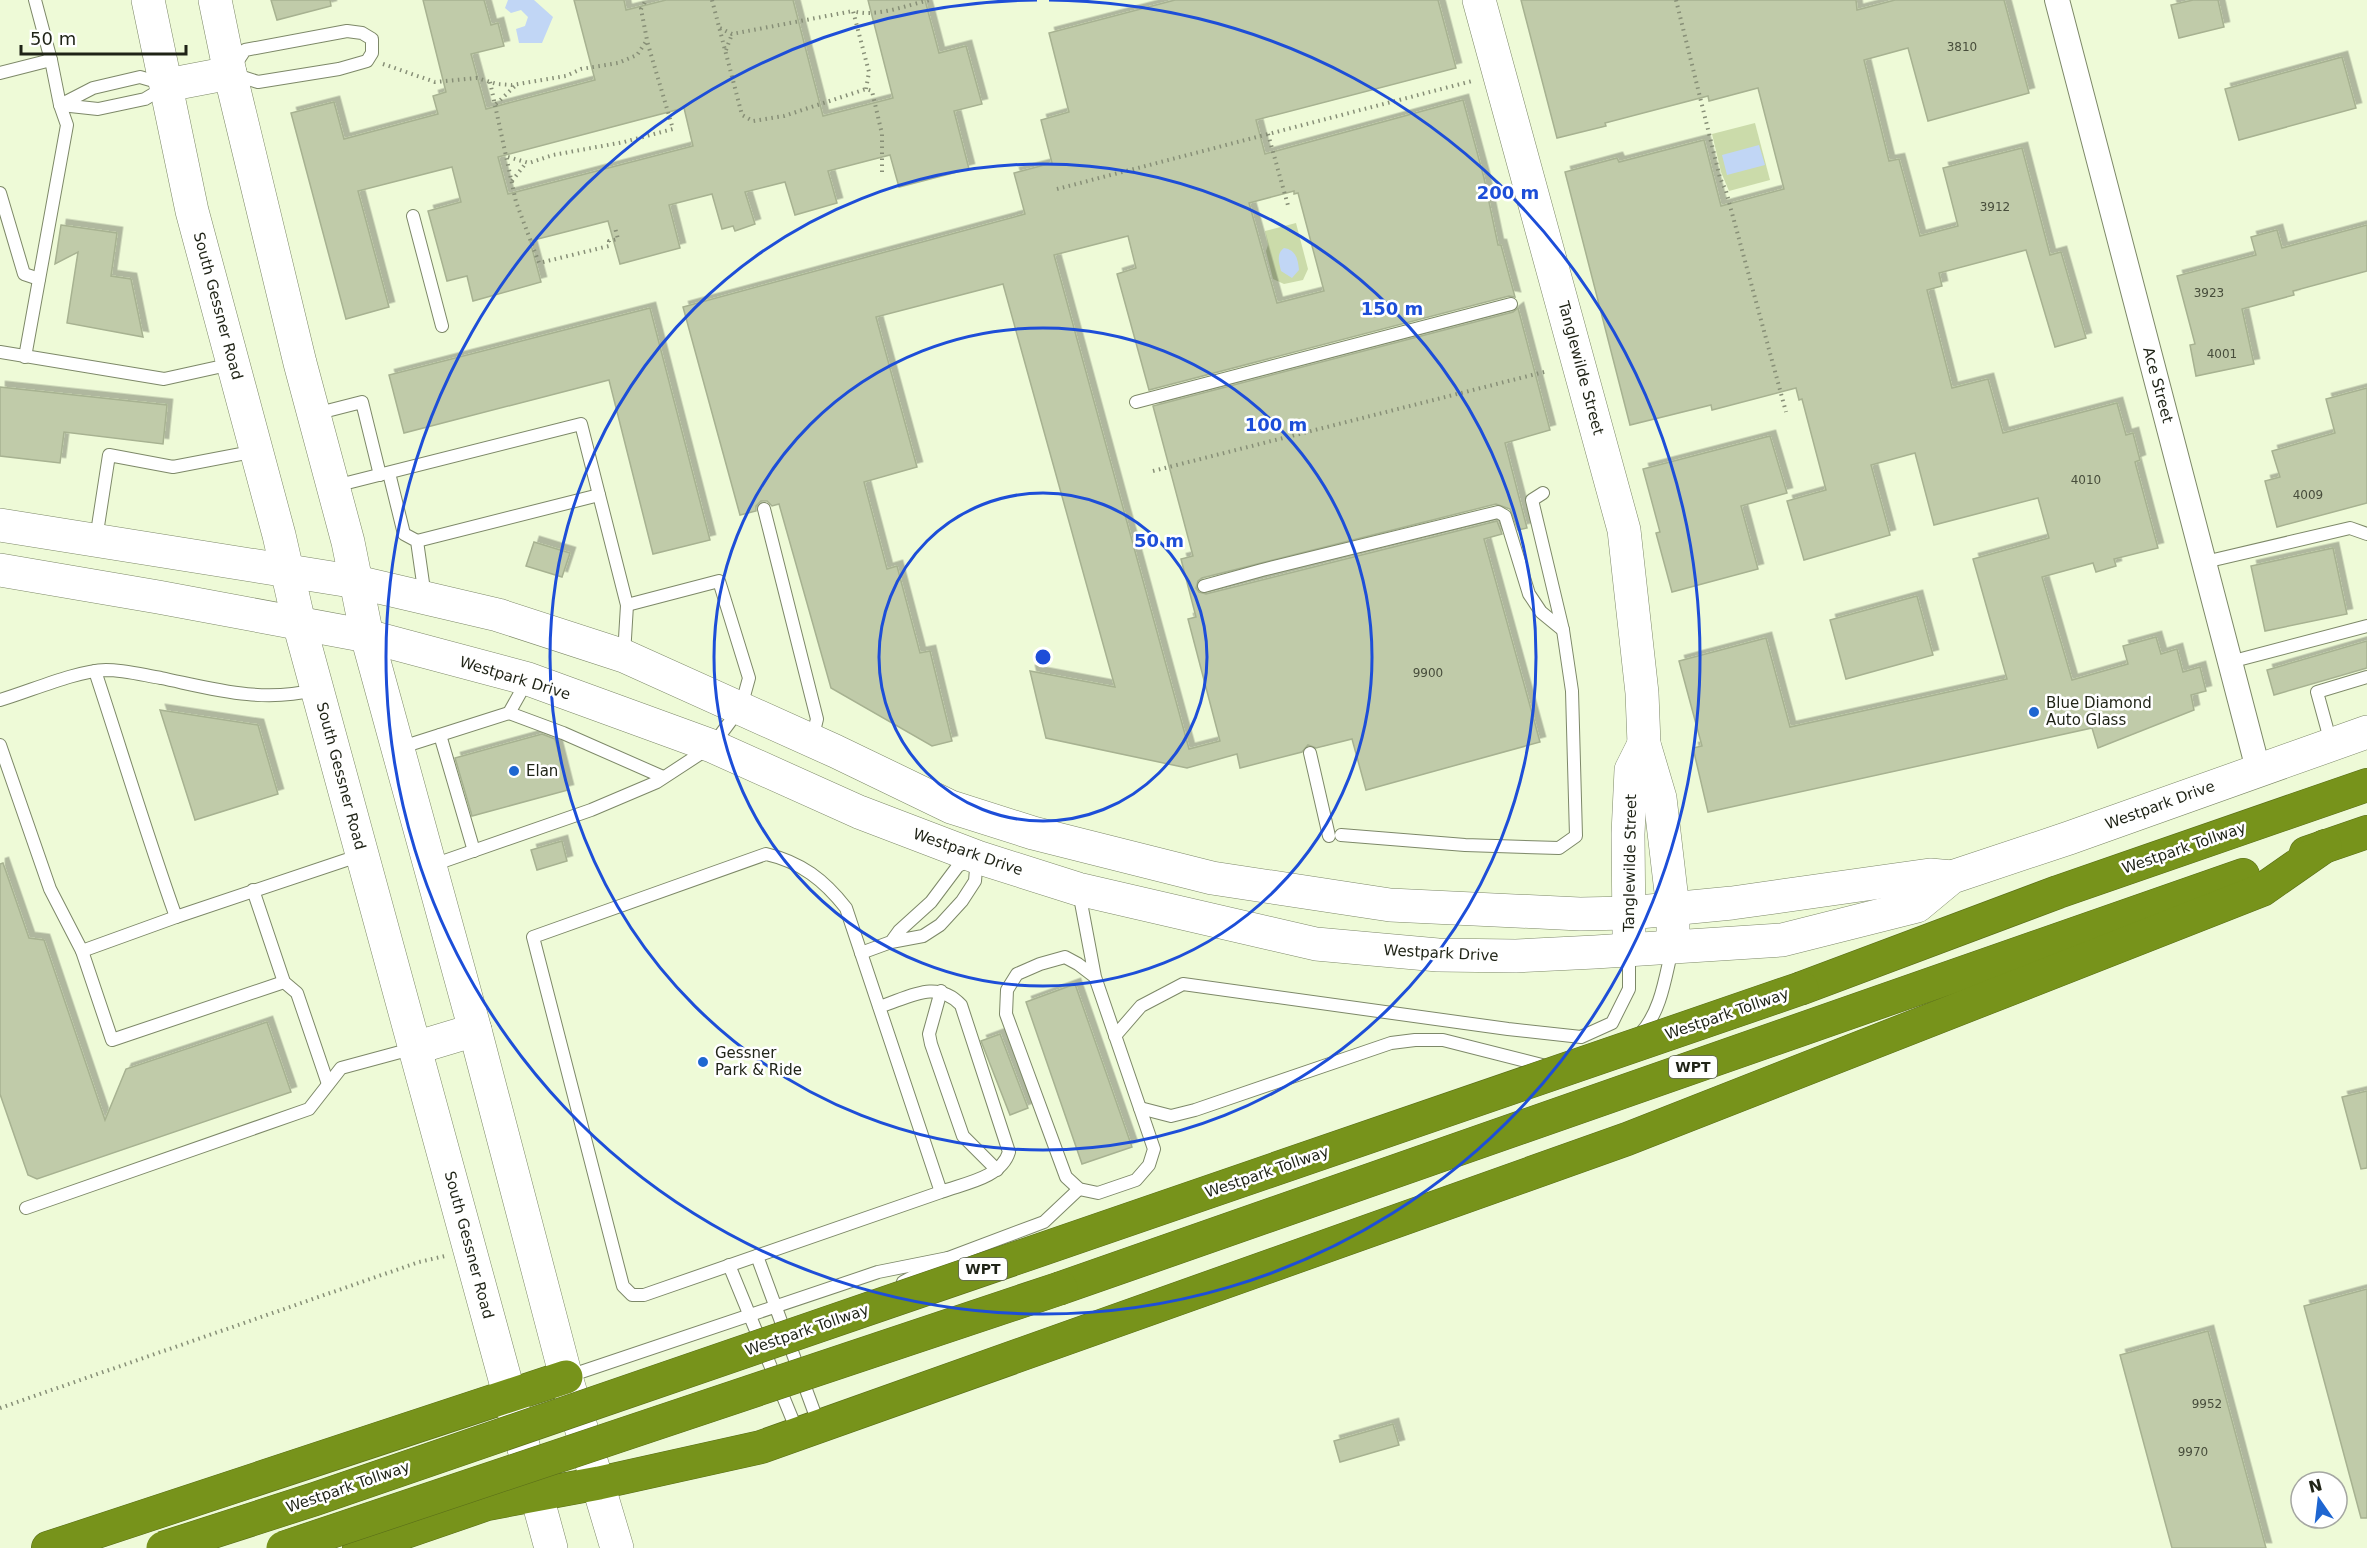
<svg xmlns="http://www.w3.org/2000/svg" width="2367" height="1548" font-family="'DejaVu Sans',sans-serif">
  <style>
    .green { fill: #cbdbaa }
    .water { fill: #c1d6f5 }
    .building { fill: #c0cba9; stroke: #a7b291; stroke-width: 1.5; fill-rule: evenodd; filter: url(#shadow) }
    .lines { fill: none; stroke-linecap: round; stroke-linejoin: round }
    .lane-casing { stroke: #7d8868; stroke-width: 14 }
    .street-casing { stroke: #7d8868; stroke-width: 26 }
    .secondary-casing { stroke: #7d8868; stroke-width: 34 }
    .highway-casing { stroke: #586c19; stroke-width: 34 }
    .path { stroke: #878f77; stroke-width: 4; stroke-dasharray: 1.5 4.5; stroke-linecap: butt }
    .lane { stroke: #fff; stroke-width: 12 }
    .street { stroke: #fff; stroke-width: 24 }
    .secondary { stroke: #fff; stroke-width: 33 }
    .highway { stroke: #77931b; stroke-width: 33 }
    .highway-bridge-casing { stroke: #586c19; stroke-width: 34; stroke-linecap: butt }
    .highway-bridge { stroke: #77931b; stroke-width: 33 }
    .ring { fill: none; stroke: #1d4ed8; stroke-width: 3 }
    .poi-dot { fill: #1e66d1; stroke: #fff; stroke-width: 2 }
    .labels { text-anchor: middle; stroke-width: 5; stroke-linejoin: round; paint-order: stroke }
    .number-label { font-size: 12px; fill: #474d3b }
    .shield { fill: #fff; stroke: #62655c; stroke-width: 1.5 }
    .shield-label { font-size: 14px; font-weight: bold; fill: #1f2316 }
    .street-label { font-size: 15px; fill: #1f2316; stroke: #fff }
    .poi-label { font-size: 15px; fill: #1f2316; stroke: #fff; text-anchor: start }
    .centre { fill: #1d4ed8; stroke: #fff; stroke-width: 3 }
    .ring-label { font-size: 18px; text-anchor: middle; font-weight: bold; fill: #1d4ed8; stroke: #fff; stroke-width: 5; stroke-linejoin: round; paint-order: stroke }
  </style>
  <defs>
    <filter id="shadow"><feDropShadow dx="5.5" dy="-5.5" stdDeviation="0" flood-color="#0004"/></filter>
  </defs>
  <rect width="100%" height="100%" fill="#eefad7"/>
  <!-- green -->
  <g class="green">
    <polygon points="1755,123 1770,180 1729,191 1721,172 1712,134"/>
    <polygon points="1296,223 1308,269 1303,280 1284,284 1273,279 1266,251 1268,245 1265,231"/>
  </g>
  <!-- water -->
  <g class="water">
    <polygon points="508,0 534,0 553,17 542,43 519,43 516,29 525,26 528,17 521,10 511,13 505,8"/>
    <polygon points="1759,145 1765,165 1727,175 1722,155"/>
    <path d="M1284 248C1296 250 1298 259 1299 270L1292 278 1281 271C1279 262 1276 254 1284 248Z"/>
  </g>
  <!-- building -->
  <g class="building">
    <polygon points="271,0 330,0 331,6 277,20"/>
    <path d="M423 0H484L491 25 498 23 504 46 471 54 486 109 595 80 574 0H624L626 10 666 0H793L823 116 893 98 868 0H925L939 53 966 46 982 104 954 111 969 169 899 187 890 155 828 171 837 203 795 215 785 182 745 192 755 224 735 231 733 226 722 229 712 194 669 205 680 248 620 264 608 221 530 241 541 282 473 301 467 276 447 281 428 211 461 202 452 167 358 191 389 307 346 319 291 113 334 102 344 139 438 114 433 96 446 92ZM684 108 693 146 508 194 498 157Z"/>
    <path d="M1175 0H1438L1456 68 1256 120 1265 154 1463 100 1484 178 1498 245H1501L1515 297 1509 296 1149 390 1117 274 1136 268 1128 236 1054 255 1189 749 1220 741 1188 619 1196 617 1181 559 1193 556 1153 406 1513 312 1518 308 1550 430 1505 443 1527 528 1518 530 1510 509 1496 504 1202 578 1198 581 1196 588 1199 592 1206 594 1497 521 1502 534 1484 539 1540 742 1366 790 1352 739 1316 748 1308 745 1302 752 1240 768 1237 754 1187 768 1046 738 1030 671 1115 687 1003 284 876 317 917 467 864 482 887 569 897 566 920 653 930 651 952 741 932 746 831 688 779 504 772 506 767 501H761L756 506V511L740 515 683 307 1025 214 1014 173 1052 163 1041 120 1069 112 1049 33ZM1294 191V194L1298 193 1324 291 1277 303 1249 203Z"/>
    <polygon points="1521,0 1856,0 1857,10 1895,0 2004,0 2029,93 1928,121 1908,48 1864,60 1889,161 1899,159 1920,236 1958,226 1943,168 2022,148 2050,255 2061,252 2086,338 2055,347 2026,250 1939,273 1942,286 1927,290 1952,388 1988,379 2003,433 2117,403 2126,435 2133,433 2140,460 2135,462 2158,548 2114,559 2116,566 2096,572 2093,563 2042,577 2072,680 2128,664 2123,646 2156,637 2161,654 2177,649 2183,672 2200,667 2206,691 2191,695 2194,710 2098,748 2092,728 1708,812 1693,748 1702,746 1679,661 1766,638 1790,727 2007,679 1973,559 2049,538 2038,498 1934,525 1915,453 1871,465 1890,535 1804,560 1787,501 1826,490 1802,399 1799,400 1796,388 1712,410 1711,405 1630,425 1565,172 1617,158 1619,162 1704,140 1721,206 1784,189 1758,88 1709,101 1708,96 1605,123 1606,126 1557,138"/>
    <polygon points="2193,0 2218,0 2224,27 2179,38 2171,5"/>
    <polygon points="2342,57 2356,108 2239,140 2225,89"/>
    <polygon points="61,225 117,233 111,276 131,279 143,337 67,323 78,252 55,264"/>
    <polygon points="2367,225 2367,271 2293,291 2294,295 2242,309 2254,364 2196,376 2190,345 2195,344 2177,276 2256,255 2251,237 2277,230 2282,248"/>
    <polygon points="650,308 710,540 653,554 609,380 404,433 389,375"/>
    <polygon points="0,387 167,405 163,444 64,432 60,463 0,456"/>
    <polygon points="2367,388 2367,503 2277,527 2265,481 2280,477 2272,451 2335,433 2326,399"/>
    <polygon points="1770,436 1787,493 1741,506 1758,569 1672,592 1656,533 1660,532 1643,469"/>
    <polygon points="534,542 570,553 562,577 526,566"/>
    <polygon points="2333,548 2347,614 2265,631 2251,566"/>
    <polygon points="1917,596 1933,655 1846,679 1830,620"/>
    <polygon points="2367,641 2367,668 2274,695 2267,670"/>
    <polygon points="160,710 258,725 278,794 195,820"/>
    <polygon points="542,734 555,739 568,790 472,816 455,758"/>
    <polygon points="562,841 567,861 537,870 531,850"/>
    <polygon points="3,863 29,938 44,940 105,1120 126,1069 267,1022 291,1092 37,1179 28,1175 0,1094 0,864"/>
    <polygon points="1075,984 1132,1147 1082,1164 1026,1002"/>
    <polygon points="1000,1034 1028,1108 1010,1115 981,1041"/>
    <polygon points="2367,1091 2367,1168 2361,1169 2342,1097"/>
    <polygon points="2367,1289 2367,1518 2361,1518 2304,1306"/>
    <polygon points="2208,1331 2266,1548 2172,1548 2120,1355"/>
    <polygon points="1393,1424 1399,1445 1340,1462 1334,1441"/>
  </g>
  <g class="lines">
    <defs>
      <g id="lane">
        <polygon points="347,31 362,33 372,39 372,53 367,61 339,69 258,82 230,73 245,50"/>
        <polyline points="0,73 51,60"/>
        <polyline points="60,105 93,88 140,77 164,84"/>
        <polyline points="61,105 98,109 145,99 165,87"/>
        <polyline points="0,193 24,274 39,279"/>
        <polyline points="413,216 442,326"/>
        <polyline points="0,352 164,379 232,364"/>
        <polyline points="25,357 67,125 60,105 51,60 35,0"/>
        <polyline points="1136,402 1511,304"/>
        <polyline points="315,414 362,402 380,475"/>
        <polyline points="389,473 404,534 417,541 425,597"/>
        <polyline points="335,486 581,424 627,605 624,655"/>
        <polyline points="764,509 817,719 812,739"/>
        <polyline points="96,539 109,455 173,467 257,451"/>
        <polyline points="417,541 599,495"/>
        <polyline points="2205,562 2350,528 2367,534"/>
        <polyline points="1204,586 1262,570 1498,512 1505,516 1529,594 1541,612 1563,630"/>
        <polyline points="2230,662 2367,626"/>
        <path d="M95 671C122 753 147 836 176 917L361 855"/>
        <path d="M0 700C31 691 75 671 106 670 124 670 143 675 161 678 214 689 260 703 315 690"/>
        <polyline points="509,713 563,733 663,777"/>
        <polyline points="440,735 474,851"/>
        <polyline points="2331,743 2317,692 2367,677"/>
        <polyline points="0,745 50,889 82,951 112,1040 284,982"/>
        <polyline points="399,748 509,713 528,679"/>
        <polyline points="1310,753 1329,836"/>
        <polyline points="1341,835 1465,845 1559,848 1576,836 1572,691 1563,630 1532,500 1543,493"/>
        <polyline points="430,866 591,810 657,782 712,746 741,707 749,678 719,581 627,605"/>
        <polyline points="253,890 284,982 297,993 328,1084"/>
        <polyline points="1079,892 1095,977 1154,1149 1149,1165 1136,1180 1098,1193 1079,1189 1066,1177 1006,1014 1007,990 1017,974 1040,964 1065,957 1078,964 1095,977"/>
        <polyline points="82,951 176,917"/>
        <polyline points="861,953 891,942 923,936 940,925 962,901 975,881 977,857 958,866 931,902 899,931 891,942"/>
        <polyline points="941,991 929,1034 931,1044 963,1136 997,1170"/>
        <path d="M879 1007C908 998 936 978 961 1005L1009 1152C1001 1178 965 1183 941 1192L644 1295H632L623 1286 533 937 766 854C801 862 824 880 846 908L941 1192"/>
        <path d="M1641 1033C1661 1011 1665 978 1672 949"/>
        <polyline points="1115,1036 1141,1006 1183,984 1508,1029 1581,1037 1612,1023 1629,989 1629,951"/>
        <polyline points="1140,1108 1171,1116 1195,1110 1391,1043 1415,1040 1443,1040 1546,1066"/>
        <polyline points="26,1208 309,1109 341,1068 415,1048"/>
        <polyline points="757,1256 819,1425"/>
        <polyline points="729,1265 798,1433"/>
        <polyline points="903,1282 948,1258 1044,1222 1079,1189"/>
        <polyline points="566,1377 878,1272 948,1258"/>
      </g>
      <polyline id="street" points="2057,0 2258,769"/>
      <g id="secondary">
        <polyline points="148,0 192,211 279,535 299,623 551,1548"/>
        <polyline points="215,0 230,73 300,363 348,542 367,636 475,1030 566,1377 617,1548"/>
        <polyline points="1479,0 1624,530 1642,693 1644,744 1660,798 1673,909 1673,931"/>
        <polyline points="167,85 230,73"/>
        <polyline points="0,525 357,582 498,615 624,656 835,751 951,807 1033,833 1212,878 1390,905 1580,914 1629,913 1732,903 1930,875 1952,877"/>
        <polyline points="0,570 158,597 367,636 528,679 712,746 859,812 977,857 1078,889 1316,944 1438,955 1516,956 1595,952 1782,940 1917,906 1952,877 2069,838 2367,732"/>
        <polyline points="1629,933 1628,834 1631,770 1644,744"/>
        <polyline points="415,1048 475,1030"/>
      </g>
      <g id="highway">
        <polyline points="2306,853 2367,832"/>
        <polyline points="1802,988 2058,892 2367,785"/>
        <polyline points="1061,1288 2243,875"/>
        <polyline points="48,1548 566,1377"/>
        <polyline points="359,1548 487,1504 599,1483 761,1447 1627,1139 2262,890 2325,846"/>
      </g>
    </defs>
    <!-- lane casing -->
    <use href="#lane" class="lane-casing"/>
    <!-- street casing -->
    <use href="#street" class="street-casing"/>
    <!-- secondary casing -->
    <use href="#secondary" class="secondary-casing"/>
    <!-- highway casing -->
    <use href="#highway" class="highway-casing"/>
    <!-- path -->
    <g class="path">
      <polyline points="712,0 742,115 753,121 784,116 866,89 872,91 882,134 882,173"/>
      <polyline points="1676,0 1720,178 1726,191 1786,412"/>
      <polyline points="720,28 732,34 853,11"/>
      <polyline points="726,50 732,34"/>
      <polyline points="383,64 435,82 477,78 497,84 512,85 566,76 581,69 618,63 637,55 647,40 641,9 646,0"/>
      <polyline points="490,82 516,202 539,263 609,246 609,241 618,239 615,228"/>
      <path d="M866 89 869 72 853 11C876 18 907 5 930 0"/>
      <polyline points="496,104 516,85"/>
      <polyline points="1268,134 1289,209"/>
      <polyline points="508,157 529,163 553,155 624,142 673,129 647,41"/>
      <polyline points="512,181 526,163"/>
      <polyline points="1057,189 1472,81"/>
      <polyline points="1153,471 1548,371"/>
      <polyline points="0,1408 419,1262 445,1256"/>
    </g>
    <!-- lane -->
    <use href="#lane" class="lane"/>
    <!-- street -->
    <use href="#street" class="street"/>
    <!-- secondary -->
    <use href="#secondary" class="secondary"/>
    <!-- highway -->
    <use href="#highway" class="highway"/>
    <defs>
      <g id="highway-bridge">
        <polyline points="163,1548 315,1499 1802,988"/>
        <polyline points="283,1548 1061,1288"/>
      </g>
    </defs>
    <!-- highway-bridge casing -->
    <use href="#highway-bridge" class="highway-bridge-casing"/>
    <!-- highway-bridge -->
    <use href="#highway-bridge" class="highway-bridge"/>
  </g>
  <!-- distance rings -->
  <g class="ring">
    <circle cx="1043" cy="657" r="164"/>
    <circle cx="1043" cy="657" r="329"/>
    <circle cx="1043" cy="657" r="493"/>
    <path d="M1049 0A657 657 0 1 1 1037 0"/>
  </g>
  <!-- markers -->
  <g class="poi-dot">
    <circle cx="2034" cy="712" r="6"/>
    <circle cx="514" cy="771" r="6"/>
    <circle cx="703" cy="1062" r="6"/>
  </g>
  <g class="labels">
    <!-- number labels -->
    <g class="number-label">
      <text x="1962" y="51">3810</text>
      <text x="1995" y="211">3912</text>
      <text x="2209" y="297">3923</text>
      <text x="2222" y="358">4001</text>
      <text x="2086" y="484">4010</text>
      <text x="2308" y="499">4009</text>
      <text x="1428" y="677">9900</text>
      <text x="2207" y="1408">9952</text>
      <text x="2193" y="1456">9970</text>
    </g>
    <!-- shield labels -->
    <g class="shield">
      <rect x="1669" y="1056" width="48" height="22" rx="4.5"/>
      <rect x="959" y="1258" width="48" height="22" rx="4.5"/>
    </g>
    <g class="shield-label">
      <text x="1693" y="1072">WPT</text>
      <text x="983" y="1274">WPT</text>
    </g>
    <!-- street labels -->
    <g class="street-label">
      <text transform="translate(218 306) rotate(75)" y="5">South Gessner Road</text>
      <text transform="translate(1581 368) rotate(75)" y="5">Tanglewilde Street</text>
      <text transform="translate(2158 385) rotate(75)" y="5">Ace Street</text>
      <text transform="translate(515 678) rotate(17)" y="5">Westpark Drive</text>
      <text transform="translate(341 776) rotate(75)" y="5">South Gessner Road</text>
      <text transform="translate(2160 805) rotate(-20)" y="5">Westpark Drive</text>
      <text transform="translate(2184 848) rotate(-19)" y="5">Westpark Tollway</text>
      <text transform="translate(968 852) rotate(19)" y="5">Westpark Drive</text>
      <text transform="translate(1630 863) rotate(-89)" y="5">Tanglewilde Street</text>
      <text transform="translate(1441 953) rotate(3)" y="5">Westpark Drive</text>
      <text transform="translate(1727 1014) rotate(-19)" y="5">Westpark Tollway</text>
      <text transform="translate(1267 1172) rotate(-19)" y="5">Westpark Tollway</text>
      <text transform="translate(469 1245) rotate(75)" y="5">South Gessner Road</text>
      <text transform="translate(807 1330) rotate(-19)" y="5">Westpark Tollway</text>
      <text transform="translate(348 1487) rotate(-19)" y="5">Westpark Tollway</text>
    </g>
    <!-- poi labels -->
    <g class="poi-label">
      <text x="2046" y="708">Blue Diamond<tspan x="2046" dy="17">Auto Glass</tspan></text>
      <text x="526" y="776">Elan</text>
      <text x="715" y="1058">Gessner<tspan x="715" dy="17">Park &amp; Ride</tspan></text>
    </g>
  </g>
  <circle cx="1043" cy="657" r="9" class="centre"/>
  <g class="ring-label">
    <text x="1508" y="199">200 m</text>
    <text x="1392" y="315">150 m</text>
    <text x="1276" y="431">100 m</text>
    <text x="1159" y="547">50 m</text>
  </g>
  <!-- north arrow -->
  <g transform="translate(2319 1500) rotate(346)"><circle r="28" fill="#ffffff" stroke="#a5a7a2" stroke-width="1.5"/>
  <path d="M0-4.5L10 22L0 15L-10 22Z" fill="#1e66d1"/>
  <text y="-9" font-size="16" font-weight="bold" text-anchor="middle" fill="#1f2316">N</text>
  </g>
  <!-- scale -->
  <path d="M21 45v9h165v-9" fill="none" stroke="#1f2316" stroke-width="3"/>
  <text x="30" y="45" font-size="18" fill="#1f2316" stroke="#ffffff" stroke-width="4.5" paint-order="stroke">50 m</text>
</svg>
